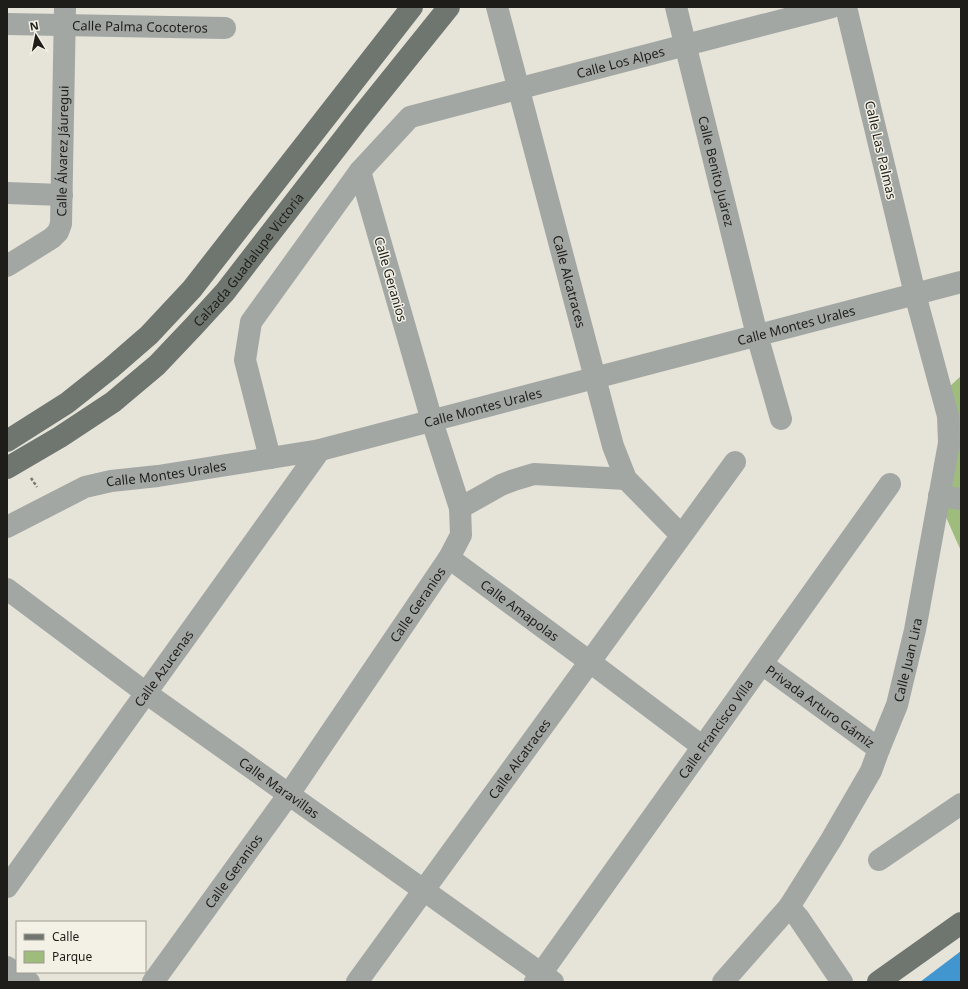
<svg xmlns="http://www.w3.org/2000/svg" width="968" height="989" font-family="'Noto Sans',sans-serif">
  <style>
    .green { fill: #9ebc7b }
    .water { fill: #4296cf }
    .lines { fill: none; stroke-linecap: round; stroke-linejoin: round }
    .path { stroke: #797770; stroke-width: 2.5; stroke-dasharray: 3 2; stroke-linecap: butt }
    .minor { stroke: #a3a7a4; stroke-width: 22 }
    .major { stroke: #6f7670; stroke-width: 22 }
    .labels { text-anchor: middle; stroke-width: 3; stroke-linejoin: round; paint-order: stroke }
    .street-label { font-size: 13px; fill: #1e1d19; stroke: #f3f0e5 }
  </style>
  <rect width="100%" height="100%" fill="#e6e3d8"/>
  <!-- green -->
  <polygon class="green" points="961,376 961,551 942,508 949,387"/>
  <!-- water -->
  <polygon class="water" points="961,951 961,982 920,982"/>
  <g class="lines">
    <!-- path -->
    <polyline class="path" points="31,478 37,487"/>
    <!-- minor -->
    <g class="minor">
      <path id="s1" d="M497 7 613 446 626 479 681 535"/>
      <path id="s2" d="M676 7 757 335 781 419"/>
      <path id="s3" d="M7 24 225 28"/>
      <polyline points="7,193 62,195"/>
      <path id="s4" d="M7 266 52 238 58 232 61 224 65 7"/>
      <path id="s5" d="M270 458 245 360 251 322 360 171 410 117 832 7"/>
      <polyline points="939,496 961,499"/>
      <polyline points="460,508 501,485 514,480 534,474 626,479"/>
      <path id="s6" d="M7 527 85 487 111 481 158 476 320 450 961 282"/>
      <path id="s7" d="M449 558 590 662 703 747"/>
      <path id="s8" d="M7 589 146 693 553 982"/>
      <path id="s9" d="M762 664 879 749"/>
      <polyline points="879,860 961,804"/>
      <path id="s10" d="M7 887 320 450"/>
      <polyline points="789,907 798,917 842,982"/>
      <polyline points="7,967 29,982"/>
      <path id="s11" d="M153 982 289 794 449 558 461 535 460 508 432 421 360 171"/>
      <path id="s12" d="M357 982 735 462"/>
      <path id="s13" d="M535 982 890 484"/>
      <path id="s14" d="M723 982 789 907 831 840 871 771 879 749 897 705 915 630 949 443 948 416 915 294 846 7"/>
    </g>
    <!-- major -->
    <g class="major">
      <polyline points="7,441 67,403 111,368 149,335 192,289 412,7"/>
      <path id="s15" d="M7 468 60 437 113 402 157 365 194 326 225 292 358 120 449 7"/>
      <polyline points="878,982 961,923"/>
    </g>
  </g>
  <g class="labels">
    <!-- street labels -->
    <g class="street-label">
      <text dy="5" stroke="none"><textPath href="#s3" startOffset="133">Calle Palma Cocoteros</textPath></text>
      <text dy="5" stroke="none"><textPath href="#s5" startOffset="617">Calle Los Alpes</textPath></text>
      <text transform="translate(881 150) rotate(77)" y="5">Calle Las Palmas</text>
      <text dy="5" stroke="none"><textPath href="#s4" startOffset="143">Calle Álvarez Jáuregui</textPath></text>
      <text dy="5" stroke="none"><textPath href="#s2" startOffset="169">Calle Benito Juárez</textPath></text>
      <text dy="5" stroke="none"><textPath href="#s15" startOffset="322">Calzada Guadalupe Victoria</textPath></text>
      <text transform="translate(391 279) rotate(74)" y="5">Calle Geranios</text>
      <text dy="5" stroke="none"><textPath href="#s1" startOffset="284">Calle Alcatraces</textPath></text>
      <text dy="5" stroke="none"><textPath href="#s6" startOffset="818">Calle Montes Urales</textPath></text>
      <text dy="5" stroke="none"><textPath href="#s6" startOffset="494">Calle Montes Urales</textPath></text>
      <text dy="5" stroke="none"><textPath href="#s6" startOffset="170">Calle Montes Urales</textPath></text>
      <text dy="5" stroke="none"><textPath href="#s11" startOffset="461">Calle Geranios</textPath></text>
      <text dy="5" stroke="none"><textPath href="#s7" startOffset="88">Calle Amapolas</textPath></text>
      <text dy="5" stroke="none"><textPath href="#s14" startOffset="376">Calle Juan Lira</textPath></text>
      <text dy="5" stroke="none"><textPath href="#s10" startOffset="269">Calle Azucenas</textPath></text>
      <text dy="5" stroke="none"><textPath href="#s9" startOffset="72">Privada Arturo Gámiz</textPath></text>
      <text dy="5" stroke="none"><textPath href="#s13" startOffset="311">Calle Francisco Villa</textPath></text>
      <text dy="5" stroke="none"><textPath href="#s12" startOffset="276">Calle Alcatraces</textPath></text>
      <text dy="5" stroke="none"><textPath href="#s8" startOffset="337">Calle Maravillas</textPath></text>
      <text dy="5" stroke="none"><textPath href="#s11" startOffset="137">Calle Geranios</textPath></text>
    </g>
  </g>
  <!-- border -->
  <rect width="968" height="989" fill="none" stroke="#1e1d19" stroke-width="16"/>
  <!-- legend -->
  <rect x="16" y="921" width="130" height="52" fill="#f3f0e5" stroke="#9e9c93"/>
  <rect x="24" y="934" width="20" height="6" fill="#6f7670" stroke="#9e9c93"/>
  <text x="52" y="941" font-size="12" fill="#1e1d19">Calle</text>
  <rect x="24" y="951" width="20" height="12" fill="#9ebc7b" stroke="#9e9c93"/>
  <text x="52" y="961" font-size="12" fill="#1e1d19">Parque</text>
  <!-- north arrow -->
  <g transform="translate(36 36) rotate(350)" stroke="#f3f0e5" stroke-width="3" paint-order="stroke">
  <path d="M0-3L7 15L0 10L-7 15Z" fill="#1e1d19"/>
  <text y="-6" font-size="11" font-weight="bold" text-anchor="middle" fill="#1e1d19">N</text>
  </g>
</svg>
